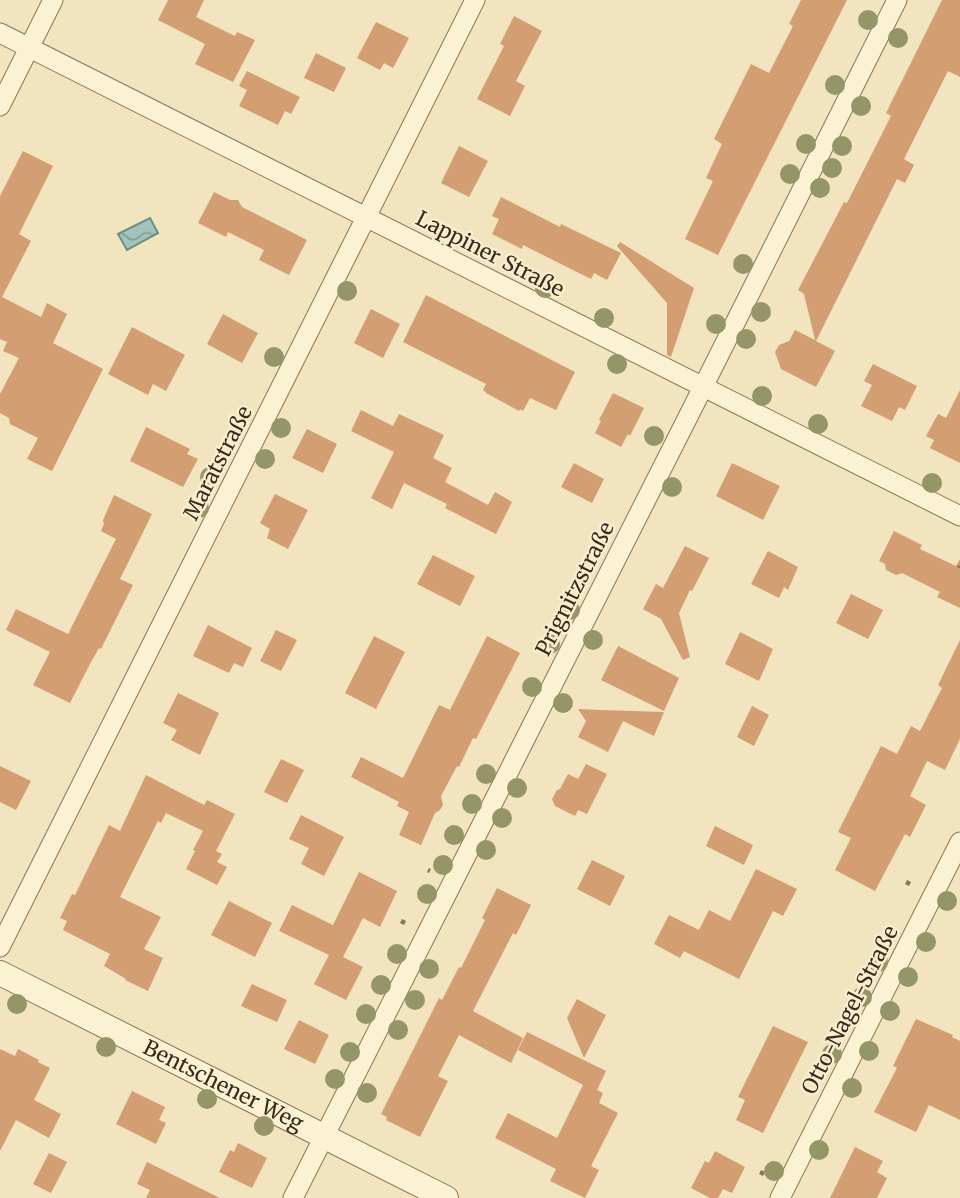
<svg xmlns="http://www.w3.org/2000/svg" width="960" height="1198" font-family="Merriweather,serif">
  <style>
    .water { fill: url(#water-waves); stroke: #699189; stroke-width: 2 }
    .building { fill: #d29e72 }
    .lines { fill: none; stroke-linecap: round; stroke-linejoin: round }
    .minor-casing { stroke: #8b7556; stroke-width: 21 }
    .tertiary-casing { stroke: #8b7556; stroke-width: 26 }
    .path { stroke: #8b7556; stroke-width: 4.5; stroke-dasharray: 5 3.5; stroke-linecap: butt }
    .minor { stroke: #fbf1d3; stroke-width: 19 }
    .tertiary { stroke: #fbf1d3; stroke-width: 24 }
    .tree { fill: #949668 }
    .labels { text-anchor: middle; stroke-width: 5; stroke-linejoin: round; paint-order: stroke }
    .street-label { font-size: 21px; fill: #392b1c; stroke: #f8eecf }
  </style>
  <defs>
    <pattern id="water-waves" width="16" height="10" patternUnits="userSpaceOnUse" patternTransform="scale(1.75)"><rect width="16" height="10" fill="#a3c3bb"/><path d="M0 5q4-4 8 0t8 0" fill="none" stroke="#869f97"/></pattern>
  </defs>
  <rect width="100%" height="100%" fill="#f1e4bf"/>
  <!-- water -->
  <polygon class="water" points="150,218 158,233 127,250 118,234"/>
  <!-- building -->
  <g class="building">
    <polygon points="168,0 204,0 196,17 235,36 237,32 255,40 233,82 195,64 205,44 158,20"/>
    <polygon points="801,0 847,0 718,255 685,239 713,181 706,178 722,144 714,139 751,64 769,73 793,26 789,24"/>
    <polygon points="942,0 960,0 960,77 948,71 904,159 914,165 905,183 897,179 816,341 835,351 816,387 781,369 775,352 779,345 789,341 795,330 815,340 804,294 798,290 844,202 847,203 891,116 886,113"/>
    <polygon points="514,16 542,31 516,81 525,86 510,116 477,99 504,46 500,44"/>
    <polygon points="376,22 409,38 393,68 384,63 380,70 357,58"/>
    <polygon points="316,53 346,68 334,92 304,78"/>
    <polygon points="247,71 300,97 291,114 285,111 278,125 239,106 247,90 239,86"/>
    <polygon points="459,146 488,161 469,197 441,183"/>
    <polygon points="23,151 53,166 19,234 31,241 2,297 41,317 47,303 67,314 53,343 103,369 52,471 27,459 38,438 10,424 9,418 0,413 0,394 19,358 3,351 7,342 0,339 0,196"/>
    <polygon points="214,192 230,200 238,200 242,207 307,240 289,275 259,260 264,250 228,232 226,237 198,223"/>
    <polygon points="501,197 560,227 561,224 621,253 607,280 594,273 591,279 523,245 522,249 492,234 499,219 492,216"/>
    <polygon points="620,242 694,288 671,357 667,355 667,303 617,246"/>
    <polygon points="426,295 575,372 556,410 530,398 523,411 520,409 519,411 486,393 486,392 483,390 486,384 403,342"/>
    <polygon points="371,309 400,324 383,358 354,343"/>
    <polygon points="223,314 258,333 242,363 207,344"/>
    <polygon points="132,327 185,355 166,391 153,384 148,395 108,374"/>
    <polygon points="873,364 917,386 905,410 899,407 892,421 861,406 872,385 864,381"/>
    <polygon points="960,390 960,463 930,448 934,440 926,436 938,414 946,418"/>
    <polygon points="613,393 644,408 630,436 628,434 621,447 595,433 601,421 599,420"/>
    <polygon points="361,410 393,426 399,414 444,435 433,458 452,468 445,482 488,505 495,492 512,502 496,534 445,508 447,504 404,483 392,509 371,498 394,452 351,431"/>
    <polygon points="146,427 190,449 187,454 198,459 183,487 130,461"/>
    <polygon points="307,429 337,444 323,473 292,458"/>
    <polygon points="574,463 604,479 592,503 561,487"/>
    <polygon points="732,463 780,486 763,520 716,496"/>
    <polygon points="275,494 308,510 288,549 267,538 270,529 260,523"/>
    <polygon points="114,495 152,514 120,579 133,585 101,649 99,648 91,662 70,703 33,685 50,652 6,630 16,609 68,634 116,539 101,531 104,524 103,520"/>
    <polygon points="894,531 922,545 920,549 956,566 960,559 960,608 937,597 940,592 902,573 896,575 886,570 885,564 879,561"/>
    <polygon points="685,546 709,558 692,591 690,590 679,613 690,657 683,660 661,619 643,609 656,584 663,588"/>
    <polygon points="768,551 798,567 788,590 784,587 779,598 751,584"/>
    <polygon points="433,555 475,576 460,606 417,584"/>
    <polygon points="851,594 883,610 868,639 836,623"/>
    <polygon points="208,625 252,648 243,667 234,663 229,673 193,656"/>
    <polygon points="276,630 297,640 281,671 260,661"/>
    <polygon points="740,632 773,649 759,681 725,664"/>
    <polygon points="374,636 405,652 376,709 345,693"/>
    <polygon points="487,636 520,653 476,739 473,738 459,767 457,766 441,796 443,805 440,810 435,813 421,845 399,835 409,812 397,806 399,802 351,777 361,757 403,778 439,705 450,710"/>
    <polygon points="960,640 960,739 945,770 927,761 910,796 926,805 910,837 905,834 875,891 835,870 851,838 838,832 881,746 897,754 911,726 920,731 942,688 938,685"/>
    <polygon points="618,646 679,678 664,711 601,680"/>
    <polygon points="178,693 219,713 200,755 171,740 177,730 163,723"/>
    <polygon points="752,706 769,715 754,746 737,737"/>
    <polygon points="578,709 601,710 664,712 654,736 623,721 608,752 578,737 586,721"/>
    <polygon points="281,759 304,770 287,803 264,792"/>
    <polygon points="586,764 607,774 587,814 578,810 575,816 555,806 552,799 557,790 560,789 568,774 578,779"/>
    <polygon points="0,766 31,781 16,810 0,802"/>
    <polygon points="146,775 204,805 207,800 235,814 216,851 222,854 217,862 227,867 217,885 186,869 195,851 193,850 203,831 166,813 161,823 158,821 120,897 161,917 144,949 163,958 148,991 125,980 126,979 104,966 110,954 63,930 67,921 60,918 72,894 75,895 109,825 120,831"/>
    <polygon points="301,815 344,837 324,876 301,864 309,848 289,839"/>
    <polygon points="715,826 753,845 744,865 706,846"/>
    <polygon points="592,860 625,876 610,906 577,889"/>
    <polygon points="756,869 797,889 783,916 773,911 739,979 684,951 680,958 654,944 669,915 699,930 709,910 730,921"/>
    <polygon points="359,872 397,891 380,927 363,918 343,957 363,967 346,1000 314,984 329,955 279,931 292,905 333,925"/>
    <polygon points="497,888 531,905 516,935 513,933 473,1011 523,1038 511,1063 459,1035 438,1076 448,1081 420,1137 386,1120 387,1117 381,1114 439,998 442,1000 459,967 461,968 485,920 482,918"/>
    <polygon points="229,901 272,923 255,957 211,935"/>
    <polygon points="252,984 287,1000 277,1022 241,1006"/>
    <polygon points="577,999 606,1015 584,1058 567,1018"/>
    <polygon points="916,1019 953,1035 952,1037 960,1041 960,1120 929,1105 916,1132 874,1112 897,1068 893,1066"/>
    <polygon points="299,1020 329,1035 315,1064 284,1049"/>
    <polygon points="773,1026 808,1042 763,1133 736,1120 745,1100 738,1097"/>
    <polygon points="527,1032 606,1071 597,1090 603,1093 599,1103 618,1113 591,1166 599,1170 585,1198 550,1181 556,1169 495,1138 508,1113 557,1138 583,1085 518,1050"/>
    <polygon points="0,1049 15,1056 18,1049 39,1060 38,1062 50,1068 34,1100 61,1114 49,1138 16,1120 0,1151"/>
    <polygon points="132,1091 165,1107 159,1120 166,1123 156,1144 116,1124"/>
    <polygon points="238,1143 267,1158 252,1188 219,1172 230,1150 234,1152"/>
    <polygon points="855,1147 883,1161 877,1172 887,1178 877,1198 830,1198"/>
    <polygon points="715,1151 745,1167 732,1193 723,1189 718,1198 710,1198 691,1188 705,1161 709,1163"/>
    <polygon points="49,1153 67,1162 51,1193 33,1184"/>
    <polygon points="147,1162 220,1198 146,1198 150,1190 137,1184"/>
  </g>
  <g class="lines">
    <defs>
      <g id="minor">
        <polyline points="0,33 960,516"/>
        <polyline points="0,106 53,0"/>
        <polyline points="0,947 475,0"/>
        <polyline points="293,1198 693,407 897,0"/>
        <polyline points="780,1198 960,842"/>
      </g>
      <g id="tertiary">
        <path id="s1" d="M0 973 446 1198"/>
      </g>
    </defs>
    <!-- minor casing -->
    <use href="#minor" class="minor-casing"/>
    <!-- tertiary casing -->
    <use href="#tertiary" class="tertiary-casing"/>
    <!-- path -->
    <g class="path">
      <polyline points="959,568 960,566"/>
      <polyline points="578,570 581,572"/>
      <polyline points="428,870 430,871"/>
      <polyline points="906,882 910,884"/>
      <polyline points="401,921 405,923"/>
      <polyline points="760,1172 764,1174"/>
    </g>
    <!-- minor -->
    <use href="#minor" class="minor"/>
    <!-- tertiary -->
    <use href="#tertiary" class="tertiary"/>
  </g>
  <!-- trees -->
  <g class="tree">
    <circle cx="868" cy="20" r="10"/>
    <circle cx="898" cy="38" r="10"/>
    <circle cx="835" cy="85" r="10"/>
    <circle cx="861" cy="106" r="10"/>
    <circle cx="806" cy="144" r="10"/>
    <circle cx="842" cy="146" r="10"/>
    <circle cx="832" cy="168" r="10"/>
    <circle cx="790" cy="174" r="10"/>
    <circle cx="820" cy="188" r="10"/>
    <circle cx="743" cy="264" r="10"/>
    <circle cx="545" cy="288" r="10"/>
    <circle cx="347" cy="291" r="10"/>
    <circle cx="761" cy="312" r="10"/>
    <circle cx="604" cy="318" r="10"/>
    <circle cx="716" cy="324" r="10"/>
    <circle cx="746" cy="339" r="10"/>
    <circle cx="274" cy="357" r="10"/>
    <circle cx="617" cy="364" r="10"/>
    <circle cx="762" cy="396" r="10"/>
    <circle cx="818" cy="424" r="10"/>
    <circle cx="281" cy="428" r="10"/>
    <circle cx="654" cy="436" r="10"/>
    <circle cx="265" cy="459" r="10"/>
    <circle cx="210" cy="477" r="10"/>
    <circle cx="932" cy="483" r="10"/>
    <circle cx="672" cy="487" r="10"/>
    <circle cx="199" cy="508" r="10"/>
    <circle cx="570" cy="610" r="10"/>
    <circle cx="593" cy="640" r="10"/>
    <circle cx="550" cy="644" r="10"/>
    <circle cx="532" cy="687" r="10"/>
    <circle cx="563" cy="703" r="10"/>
    <circle cx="486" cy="774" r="10"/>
    <circle cx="517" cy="788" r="10"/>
    <circle cx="472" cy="804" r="10"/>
    <circle cx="502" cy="818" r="10"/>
    <circle cx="454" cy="835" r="10"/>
    <circle cx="486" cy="850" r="10"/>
    <circle cx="443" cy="865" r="10"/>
    <circle cx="427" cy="894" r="10"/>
    <circle cx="947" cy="901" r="10"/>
    <circle cx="926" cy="942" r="10"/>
    <circle cx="397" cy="954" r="10"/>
    <circle cx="878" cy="962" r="10"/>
    <circle cx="429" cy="969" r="10"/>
    <circle cx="908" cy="977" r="10"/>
    <circle cx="381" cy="985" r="10"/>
    <circle cx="862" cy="997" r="10"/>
    <circle cx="415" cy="1000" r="10"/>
    <circle cx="17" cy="1004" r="10"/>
    <circle cx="890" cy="1011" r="10"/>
    <circle cx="366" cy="1014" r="10"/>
    <circle cx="398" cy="1030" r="10"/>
    <circle cx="106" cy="1047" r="10"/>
    <circle cx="869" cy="1051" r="10"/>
    <circle cx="350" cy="1052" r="10"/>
    <circle cx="832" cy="1054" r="10"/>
    <circle cx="335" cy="1079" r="10"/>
    <circle cx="852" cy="1088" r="10"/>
    <circle cx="367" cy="1093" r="10"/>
    <circle cx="207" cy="1099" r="10"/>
    <circle cx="264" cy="1126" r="10"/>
    <circle cx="819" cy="1150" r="10"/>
    <circle cx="774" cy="1171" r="10"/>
  </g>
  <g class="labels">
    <!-- street labels -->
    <g class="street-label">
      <text transform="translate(490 254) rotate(27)" y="7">Lappiner Straße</text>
      <text transform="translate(218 463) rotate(-63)" y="7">Maratstraße</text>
      <text transform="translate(575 589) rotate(-63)" y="7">Prignitzstraße</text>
      <text transform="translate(850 1010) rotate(-63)" y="7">Otto-Nagel-Straße</text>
      <text dy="7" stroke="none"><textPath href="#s1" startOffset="250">Bentschener Weg</textPath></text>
    </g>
  </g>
</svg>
